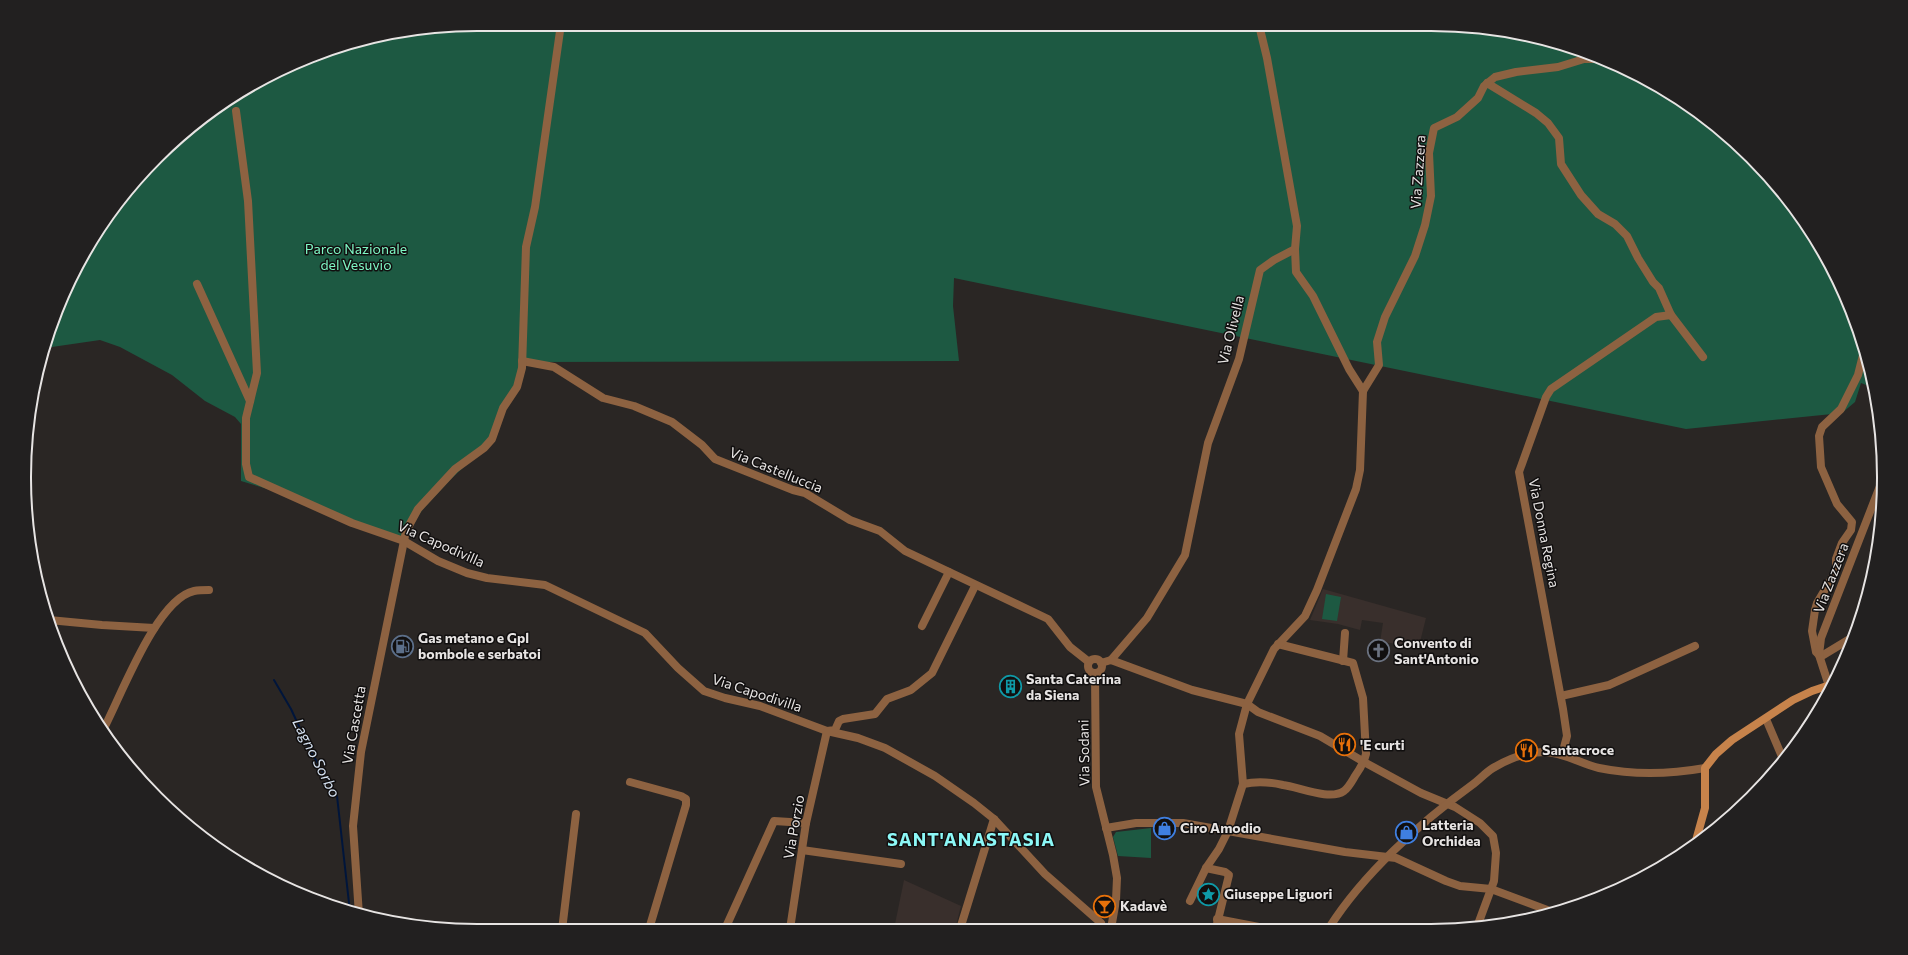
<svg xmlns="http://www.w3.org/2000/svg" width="1908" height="955" font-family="Commissioner,sans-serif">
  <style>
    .built { fill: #392f2c }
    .green { fill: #1d5942 }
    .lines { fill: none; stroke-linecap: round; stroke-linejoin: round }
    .stream { stroke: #00153b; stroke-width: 2 }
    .street { stroke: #8d6241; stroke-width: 8 }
    .secondary { stroke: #c7834b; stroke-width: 8 }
    .labels { text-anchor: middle; stroke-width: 3; stroke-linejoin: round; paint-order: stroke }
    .street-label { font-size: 14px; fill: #e7e4e3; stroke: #110f0f }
    .park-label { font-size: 14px; fill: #7ef7c4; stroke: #110f0f }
    .poi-label { font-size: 14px; font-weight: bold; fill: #e7e4e3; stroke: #110f0f; text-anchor: start }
    .water-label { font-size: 15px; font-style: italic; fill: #d5e1f1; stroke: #110f0f }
    .district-label { font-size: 18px; font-weight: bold; letter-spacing: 1px; fill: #8cf8f7; stroke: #110f0f }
    .rim { fill: none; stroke: #e7e4e3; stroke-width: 2 }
  </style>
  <rect width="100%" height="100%" fill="#2a2624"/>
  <!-- built -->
  <g class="built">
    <polygon points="1323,589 1426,618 1419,646 1380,642 1383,623 1362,620 1360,630 1338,624 1310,620"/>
    <polygon points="904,880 961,906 955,929 894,929"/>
  </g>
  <!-- green -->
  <g class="green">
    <polygon points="478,24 1460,25 1548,39 1631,71 1706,118 1771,178 1823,251 1860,332 1874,393 1871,391 1871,387 1861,383 1855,402 1842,413 1686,429 954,278 953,306 959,361 532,362 526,365 523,378 484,448 451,479 423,509 400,543 281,493 241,481 241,424 235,417 205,401 172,375 120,347 100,340 45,348 58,304 85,251 136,179 201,118 251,85 332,48 389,33"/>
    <polygon points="1326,594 1341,597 1337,621 1322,619"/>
    <polygon points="1151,828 1151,858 1118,856 1113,837 1116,832"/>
  </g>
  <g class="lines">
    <!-- stream -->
    <polyline class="stream" points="274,680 291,709 310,750 337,796 350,912"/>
    <!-- street -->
    <g class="street">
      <polyline points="1487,83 1536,113 1548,123 1559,138 1561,164 1581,195 1598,214 1615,224 1627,236 1638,258 1653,282 1659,288 1671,315 1703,357"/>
      <polyline points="236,111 248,201 257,373 246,418 246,464 249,477 352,523 404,541 438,561 467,573 487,578 545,585 645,633 678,668 704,691 725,698 760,706 827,731 858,738 885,748 935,776 974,803 994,819 1045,874 1101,923"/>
      <polyline points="1295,249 1296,272 1313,296 1349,369 1363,391"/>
      <polyline points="197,284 250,401"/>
      <polyline points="522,361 554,367 603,398 634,406 672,422 702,445 715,459 793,490 805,493 850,520 880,531 905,551 1048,619 1070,647 1089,662"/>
      <polyline points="1363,391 1379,365 1377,342 1385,317 1415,256 1425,225 1431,196 1429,153 1434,128 1457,117 1478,98 1484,86 1495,77 1516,72 1558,67 1584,59 1599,59"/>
      <polyline points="49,620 102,625 154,628"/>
      <polyline points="922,626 949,572"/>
      <polyline points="1819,655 1816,652 1812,631 1815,610 1817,603 1836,571 1836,559 1842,543 1851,530 1852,522 1837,504 1821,467 1819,436 1822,427 1841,409 1858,375 1863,355"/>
      <polyline points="1820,657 1853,637"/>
      <circle cx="1095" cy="666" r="7"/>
      <polyline points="1111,660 1147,618 1185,555 1208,443 1239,359 1260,270 1274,260 1295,249 1297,226 1267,58 1259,25"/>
      <polyline points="1343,661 1345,633"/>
      <polyline points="1101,663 1111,660 1192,690 1247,704 1258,712 1320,736 1364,762 1421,793 1455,807 1480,823 1493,836 1496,853 1494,881 1477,927"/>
      <polyline points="1095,673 1096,787 1113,855 1117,878 1116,900 1112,923"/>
      <polyline points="1829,686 1819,655 1821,638 1882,481"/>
      <polyline points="1561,696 1609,685 1695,646"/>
      <polyline points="1766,719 1783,759"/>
      <path d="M102 732C120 699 156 599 194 591 199 590 204 590 209 590"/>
      <polyline points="1562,755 1567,736 1563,709 1519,472 1546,397 1551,389 1656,317 1671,315"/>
      <polyline points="630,782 681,796 686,799 686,805 649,929"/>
      <path d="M1243 784C1257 781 1270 782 1283 785 1299 787 1330 801 1344 791 1349 787 1352 781 1355 776 1360 769 1364 762 1366 754L1363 698 1353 663 1278 644"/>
      <polyline points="1106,828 1136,823 1183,823 1345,852 1396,858 1446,881 1460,886 1491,889 1550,911"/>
      <polyline points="802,850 901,864"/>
      <polyline points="1206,868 1225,872 1229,875 1216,928"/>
      <polyline points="1190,901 1206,868 1219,849 1228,831 1243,784 1239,734 1247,704 1274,649 1305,616 1317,590 1356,489 1360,470 1363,391"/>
      <polyline points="359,915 353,826 361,752 406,531 418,509 455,469 484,448 492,439 503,408 517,387 522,368 526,247 535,207 561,24"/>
      <polyline points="1217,919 1264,928"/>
      <path d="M1329 928C1363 874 1421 822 1472 785 1479 780 1485 773 1493 768 1508 759 1527 752 1544 752 1563 752 1581 764 1599 768 1633 775 1671 774 1705 768"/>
      <polyline points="725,929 774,821 806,823"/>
      <polyline points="790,929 806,823 827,731 835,730 839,721 843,719 875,714 887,699 911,690 932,673 975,586"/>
      <polyline points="960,929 994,819"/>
      <polyline points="562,930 576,814"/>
    </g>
    <!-- secondary -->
    <polyline class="secondary" points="1695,844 1705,808 1705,768 1716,754 1732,740 1793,700 1812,691 1833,684"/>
  </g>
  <!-- icons -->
  <defs>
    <symbol id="fuel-ring" viewBox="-11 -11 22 22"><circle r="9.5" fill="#110f0f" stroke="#5c6f8a" stroke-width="1.5"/><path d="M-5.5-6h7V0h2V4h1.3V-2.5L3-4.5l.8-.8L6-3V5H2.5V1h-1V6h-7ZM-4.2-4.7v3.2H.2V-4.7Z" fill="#5c6f8a"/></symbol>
    <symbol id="church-ring" viewBox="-11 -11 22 22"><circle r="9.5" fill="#110f0f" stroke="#6b7280" stroke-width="1.5"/><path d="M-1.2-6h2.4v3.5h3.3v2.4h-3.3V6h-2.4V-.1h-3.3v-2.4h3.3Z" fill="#6b7280"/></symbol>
    <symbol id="building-ring" viewBox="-11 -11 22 22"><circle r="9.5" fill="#110f0f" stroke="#0f9aa8" stroke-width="1.5"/><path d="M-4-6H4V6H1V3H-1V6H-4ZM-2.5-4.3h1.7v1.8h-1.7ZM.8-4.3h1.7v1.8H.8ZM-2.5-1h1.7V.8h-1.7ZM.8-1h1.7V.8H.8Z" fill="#0f9aa8"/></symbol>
    <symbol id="restaurant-ring" viewBox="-11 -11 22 22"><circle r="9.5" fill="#110f0f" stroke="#e8710a" stroke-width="1.5"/><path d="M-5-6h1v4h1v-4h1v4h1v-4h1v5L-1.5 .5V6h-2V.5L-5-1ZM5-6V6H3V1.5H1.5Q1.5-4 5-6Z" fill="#e8710a"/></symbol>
    <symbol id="shop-ring" viewBox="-11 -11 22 22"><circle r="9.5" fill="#110f0f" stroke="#3f7fe0" stroke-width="1.5"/><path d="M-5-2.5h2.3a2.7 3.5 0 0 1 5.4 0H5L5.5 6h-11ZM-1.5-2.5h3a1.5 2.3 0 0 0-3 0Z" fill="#3f7fe0"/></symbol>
    <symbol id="sight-ring" viewBox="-11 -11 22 22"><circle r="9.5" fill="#110f0f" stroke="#0f9aa8" stroke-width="1.5"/><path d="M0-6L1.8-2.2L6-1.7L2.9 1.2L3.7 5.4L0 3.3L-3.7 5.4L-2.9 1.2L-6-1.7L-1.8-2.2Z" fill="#0f9aa8"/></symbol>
    <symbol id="bar-ring" viewBox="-11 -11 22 22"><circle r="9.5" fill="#110f0f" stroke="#e8710a" stroke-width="1.5"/><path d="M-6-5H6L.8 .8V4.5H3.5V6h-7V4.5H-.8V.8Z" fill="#e8710a"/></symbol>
  </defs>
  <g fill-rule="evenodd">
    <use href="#fuel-ring" x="390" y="634" width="25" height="25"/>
    <use href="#church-ring" x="1366" y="638" width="25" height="25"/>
    <use href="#building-ring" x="998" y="674" width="25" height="25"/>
    <use href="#restaurant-ring" x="1332" y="732" width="25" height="25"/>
    <use href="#restaurant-ring" x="1514" y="738" width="25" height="25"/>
    <use href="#shop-ring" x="1152" y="816" width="25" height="25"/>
    <use href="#shop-ring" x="1394" y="820" width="25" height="25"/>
    <use href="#sight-ring" x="1196" y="882" width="25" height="25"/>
    <use href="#bar-ring" x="1092" y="894" width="25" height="25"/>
  </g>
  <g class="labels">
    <!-- street labels -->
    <g class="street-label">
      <text transform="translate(1418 172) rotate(-86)" y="5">Via Zazzera</text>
      <text transform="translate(1231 330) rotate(-76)" y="5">Via Olivella</text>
      <text transform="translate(776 470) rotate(22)" y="5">Via Castelluccia</text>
      <text transform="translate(1544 533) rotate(79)" y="5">Via Donna Regina</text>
      <text transform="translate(441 544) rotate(24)" y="5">Via Capodivilla</text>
      <text transform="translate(1831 578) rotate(-69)" y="5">Via Zazzera</text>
      <text transform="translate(757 693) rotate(18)" y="5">Via Capodivilla</text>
      <text transform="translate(354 725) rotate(-80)" y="5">Via Cascetta</text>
      <text transform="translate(1084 753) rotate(-91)" y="5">Via Sodani</text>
      <text transform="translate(794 827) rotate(-80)" y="5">Via Porzio</text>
    </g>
    <!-- park labels -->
    <g class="park-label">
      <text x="356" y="254">Parco Nazionale<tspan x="356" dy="16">del Vesuvio</tspan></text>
    </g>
    <!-- poi labels -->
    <g class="poi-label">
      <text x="418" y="643">Gas metano e Gpl<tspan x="418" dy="16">bombole e serbatoi</tspan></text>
      <text x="1394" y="648">Convento di<tspan x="1394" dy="16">Sant'Antonio</tspan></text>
      <text x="1026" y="684">Santa Caterina<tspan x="1026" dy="16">da Siena</tspan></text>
      <text x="1360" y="750">'E curti</text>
      <text x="1542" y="755">Santacroce</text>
      <text x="1422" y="830">Latteria<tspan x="1422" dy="16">Orchidea</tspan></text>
      <text x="1180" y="833">Ciro Amodio</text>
      <text x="1224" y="899">Giuseppe Liguori</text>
      <text x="1120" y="911">Kadavè</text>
    </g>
    <!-- water labels -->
    <g class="water-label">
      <text transform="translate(316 758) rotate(63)" y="5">Lagno Sorbo</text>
    </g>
    <!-- district labels -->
    <g class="district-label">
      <text x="971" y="846">SANT'ANASTASIA</text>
    </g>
  </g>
  <!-- crop -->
  <path d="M0 0H1908V955H0ZM477 31H1431A446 446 0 0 1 1877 477V478A446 446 0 0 1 1431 924H477A446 446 0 0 1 31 478V477A446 446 0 0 1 477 31Z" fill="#222020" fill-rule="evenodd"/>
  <path class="rim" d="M477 31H1431A446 446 0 0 1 1877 477V478A446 446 0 0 1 1431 924H477A446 446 0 0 1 31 478V477A446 446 0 0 1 477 31Z"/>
</svg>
